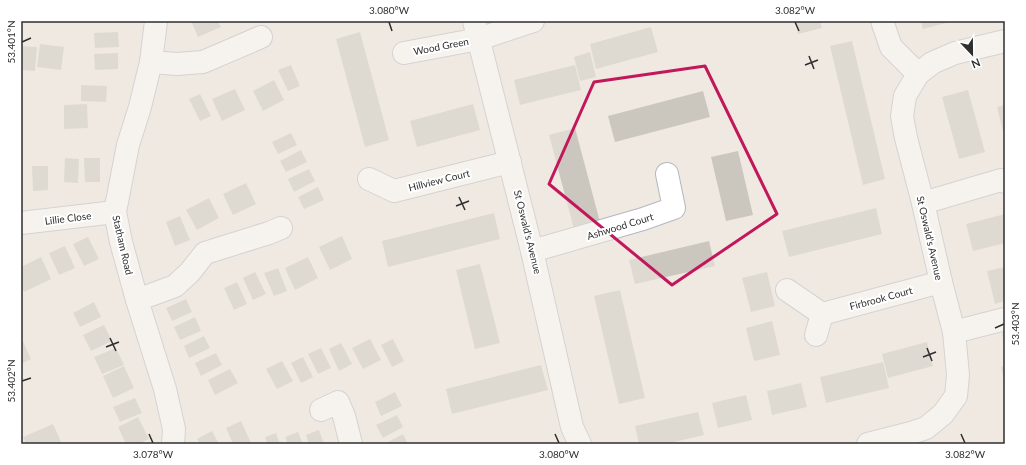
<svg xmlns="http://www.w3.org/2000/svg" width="1026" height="465" font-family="Lato,sans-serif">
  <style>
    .building { fill: #cbc7bf }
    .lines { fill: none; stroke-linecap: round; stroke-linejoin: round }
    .minor-casing { stroke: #b4b7c1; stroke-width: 24 }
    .minor { stroke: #fff; stroke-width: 22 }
    .marked { fill: none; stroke: #c2185b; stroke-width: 3; stroke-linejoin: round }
    .ticks { fill: none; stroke: #2e2e2e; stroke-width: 1.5 }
    .labels { text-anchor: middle; stroke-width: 4; stroke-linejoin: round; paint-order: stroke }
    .street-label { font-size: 10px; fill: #2e2e2e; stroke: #fff }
    .neatline { fill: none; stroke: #2e2e2e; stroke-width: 1.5 }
    .ticks-label { font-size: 10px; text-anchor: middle; fill: #2e2e2e }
  </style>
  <rect width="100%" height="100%" fill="#efe9e1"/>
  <!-- building -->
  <g class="building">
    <polygon points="191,21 218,21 221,27 198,37"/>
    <polygon points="795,21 820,21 822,28 798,34"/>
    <polygon points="921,21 950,21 950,22 923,29"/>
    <polygon points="651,27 658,52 596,69 590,44"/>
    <polygon points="118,32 119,47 95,48 94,33"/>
    <polygon points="360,32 389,140 365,147 336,39"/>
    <polygon points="852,41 885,179 863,185 830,46"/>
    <polygon points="40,44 64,47 61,70 37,67"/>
    <polygon points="21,46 37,47 35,71 21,70"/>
    <polygon points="590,52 596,77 580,81 574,57"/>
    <polygon points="118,53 118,69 95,70 94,54"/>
    <polygon points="291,65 300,86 288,91 278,70"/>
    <polygon points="575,65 581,90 520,105 514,80"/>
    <polygon points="274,80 284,100 263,111 253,91"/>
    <polygon points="81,85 107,86 106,102 81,101"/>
    <polygon points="235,89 245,110 222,121 212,99"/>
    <polygon points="968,90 985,152 959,159 942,97"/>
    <polygon points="703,91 710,117 615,142 608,116"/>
    <polygon points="200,94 211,116 200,121 189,99"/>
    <polygon points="87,104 88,128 64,129 64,105"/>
    <polygon points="473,104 480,130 417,147 410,121"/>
    <polygon points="1005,105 1005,131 1003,131 997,107"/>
    <polygon points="575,128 600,222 574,229 549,135"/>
    <polygon points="291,133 297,145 278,154 272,142"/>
    <polygon points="301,150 307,162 286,172 280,161"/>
    <polygon points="738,151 753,215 726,221 711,157"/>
    <polygon points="65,158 79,159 78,183 64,182"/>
    <polygon points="84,158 100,158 100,182 85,182"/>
    <polygon points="32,166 48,166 48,190 33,191"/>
    <polygon points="309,169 315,181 294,192 288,179"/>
    <polygon points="246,183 256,204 233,215 223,194"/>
    <polygon points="318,187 324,200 304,209 298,197"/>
    <polygon points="209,198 219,218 197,230 186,210"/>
    <polygon points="876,208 882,234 789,257 782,231"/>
    <polygon points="494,213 500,239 388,267 382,241"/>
    <polygon points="1005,214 1005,243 973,251 966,224"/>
    <polygon points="180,216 190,240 175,246 166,222"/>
    <polygon points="342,236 352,259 330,270 319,247"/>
    <polygon points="88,237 99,259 84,266 73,244"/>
    <polygon points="709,241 715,266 635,284 629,260"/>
    <polygon points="65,246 75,268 59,275 49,253"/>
    <polygon points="41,257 51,279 24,292 21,286 21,267"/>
    <polygon points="308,257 318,278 295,290 285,268"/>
    <polygon points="480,264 500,343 475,349 456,270"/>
    <polygon points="1005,267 1005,301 995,304 987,271"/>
    <polygon points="278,268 287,291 274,296 264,273"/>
    <polygon points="255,272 266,294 253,300 243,278"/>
    <polygon points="767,272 775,306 751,312 742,278"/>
    <polygon points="237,282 247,304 234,310 224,288"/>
    <polygon points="620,290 645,398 619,404 594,296"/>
    <polygon points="186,299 192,312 172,321 166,308"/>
    <polygon points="94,302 101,317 80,327 73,313"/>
    <polygon points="195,317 201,331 180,340 174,327"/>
    <polygon points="772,321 780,355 754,361 746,328"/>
    <polygon points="104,325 112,341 91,351 83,335"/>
    <polygon points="1005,332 1005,344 1004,344 1002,333"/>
    <polygon points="204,336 210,348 189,358 184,346"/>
    <polygon points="21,337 31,359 21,364"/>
    <polygon points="370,339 381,360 363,369 352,348"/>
    <polygon points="393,339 404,361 392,367 381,345"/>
    <polygon points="927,342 933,366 888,378 882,354"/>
    <polygon points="341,343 352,364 339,371 329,349"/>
    <polygon points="116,348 124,365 102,374 94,357"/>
    <polygon points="321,348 331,368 318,374 308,354"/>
    <polygon points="216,353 222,365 201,376 195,363"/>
    <polygon points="303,357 313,377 301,383 291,363"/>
    <polygon points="282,361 293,381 277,389 266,369"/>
    <polygon points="883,362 889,388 826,403 820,377"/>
    <polygon points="541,365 548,390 452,414 446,389"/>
    <polygon points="124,366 134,388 113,398 103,376"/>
    <polygon points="1005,366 1005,379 1004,379 1001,367"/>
    <polygon points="230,369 238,383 215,395 208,380"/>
    <polygon points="801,383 807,407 772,415 767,391"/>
    <polygon points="395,392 402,406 381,416 375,402"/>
    <polygon points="746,395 752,420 718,428 712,403"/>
    <polygon points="135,398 142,413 120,422 113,407"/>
    <polygon points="698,412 704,435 666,444 639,444 635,426"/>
    <polygon points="397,415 403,427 383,438 376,425"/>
    <polygon points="138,417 149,439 138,444 126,444 118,427"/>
    <polygon points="241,421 251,443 250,444 233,444 226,428"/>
    <polygon points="53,424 62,444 26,444 23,437"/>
    <polygon points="319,430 324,444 309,444 306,435"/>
    <polygon points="212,431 219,444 200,444 197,439"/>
    <polygon points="298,432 303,444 288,444 285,437"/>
    <polygon points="276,433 280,444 267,444 265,437"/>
    <polygon points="403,434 408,444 384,444"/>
  </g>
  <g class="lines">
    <defs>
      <g id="minor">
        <polyline points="156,21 151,62 140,107 128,145 115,212 121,242 137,300 165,389 174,429 173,444"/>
        <polyline points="474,21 532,251 572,427 580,444"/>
        <polyline points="882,21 891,47 918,74"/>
        <polyline points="404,53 479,39 533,21"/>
        <polyline points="151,62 177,64 203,62 261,37"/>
        <polyline points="369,179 394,191 510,162"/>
        <polyline points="923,203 1001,180 1005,182"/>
        <polyline points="21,223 115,212"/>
        <polyline points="532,251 643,219 674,208 667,174"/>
        <polyline points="787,290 822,314"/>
        <polyline points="137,300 175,286 190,272 205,253 269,233 281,228"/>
        <polyline points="954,332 1005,319"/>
        <polyline points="816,335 822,314 941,282"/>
        <polyline points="321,410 338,402 344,416 351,444"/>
        <polyline points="868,444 911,433 926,428 943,414 956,396 958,375 954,332 941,282 923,203 906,138 902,116 905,96 918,74 932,63 955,53 1005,41"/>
      </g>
    </defs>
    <!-- minor casing -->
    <use href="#minor" class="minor-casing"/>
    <!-- minor -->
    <use href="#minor" class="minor"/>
  </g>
  <!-- marked area -->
  <path d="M0 0H1026V465H0ZM705 66 777 214 672 285 549 184 594 82Z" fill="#efe9e1" fill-opacity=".55" fill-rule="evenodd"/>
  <path class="marked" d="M705 66 777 214 672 285 549 184 594 82Z"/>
  <!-- ticks -->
  <path class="ticks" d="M389 22 392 31M795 22 799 31M22 42 31 38M809 56 814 69M805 65 818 60M459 197 465 210M456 206 469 201M995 328 1004 324M110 338 116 351M106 347 119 342M927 348 932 361M923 357 936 352M22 381 31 378M149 434 153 443M555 434 559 443M961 434 965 443"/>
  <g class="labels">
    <!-- street labels -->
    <g class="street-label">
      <text transform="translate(441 46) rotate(-11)" y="4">Wood Green</text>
      <text transform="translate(439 180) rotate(-14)" y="4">Hillview Court</text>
      <text transform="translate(68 218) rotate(-7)" y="4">Lillie Close</text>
      <text transform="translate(620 226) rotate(-17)" y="4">Ashwood Court</text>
      <text transform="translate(528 232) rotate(76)" y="4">St Oswald's Avenue</text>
      <text transform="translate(930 238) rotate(77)" y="4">St Oswald's Avenue</text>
      <text transform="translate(123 245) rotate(77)" y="4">Statham Road</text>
      <text transform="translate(881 298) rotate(-15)" y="4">Firbrook Court</text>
    </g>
  </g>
  <!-- border -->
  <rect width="1026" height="465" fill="none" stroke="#ffffff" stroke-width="44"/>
  <!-- north arrow -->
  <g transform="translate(972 54) rotate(158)" stroke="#ffffff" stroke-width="3" paint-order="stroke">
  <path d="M0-3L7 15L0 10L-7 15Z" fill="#2e2e2e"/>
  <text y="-6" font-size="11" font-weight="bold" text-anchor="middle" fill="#2e2e2e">N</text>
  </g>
  <rect x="22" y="22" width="982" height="421" class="neatline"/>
  <g class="ticks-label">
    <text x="389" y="14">3.080°W</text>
    <text x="795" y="14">3.082°W</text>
    <text transform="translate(11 42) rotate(-90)" y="4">53.401°N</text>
    <text transform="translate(1015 324) rotate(-90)" y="4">53.403°N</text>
    <text transform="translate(11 381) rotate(-90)" y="4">53.402°N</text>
    <text x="153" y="458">3.078°W</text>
    <text x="559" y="458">3.080°W</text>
    <text x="965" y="458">3.082°W</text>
  </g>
</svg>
